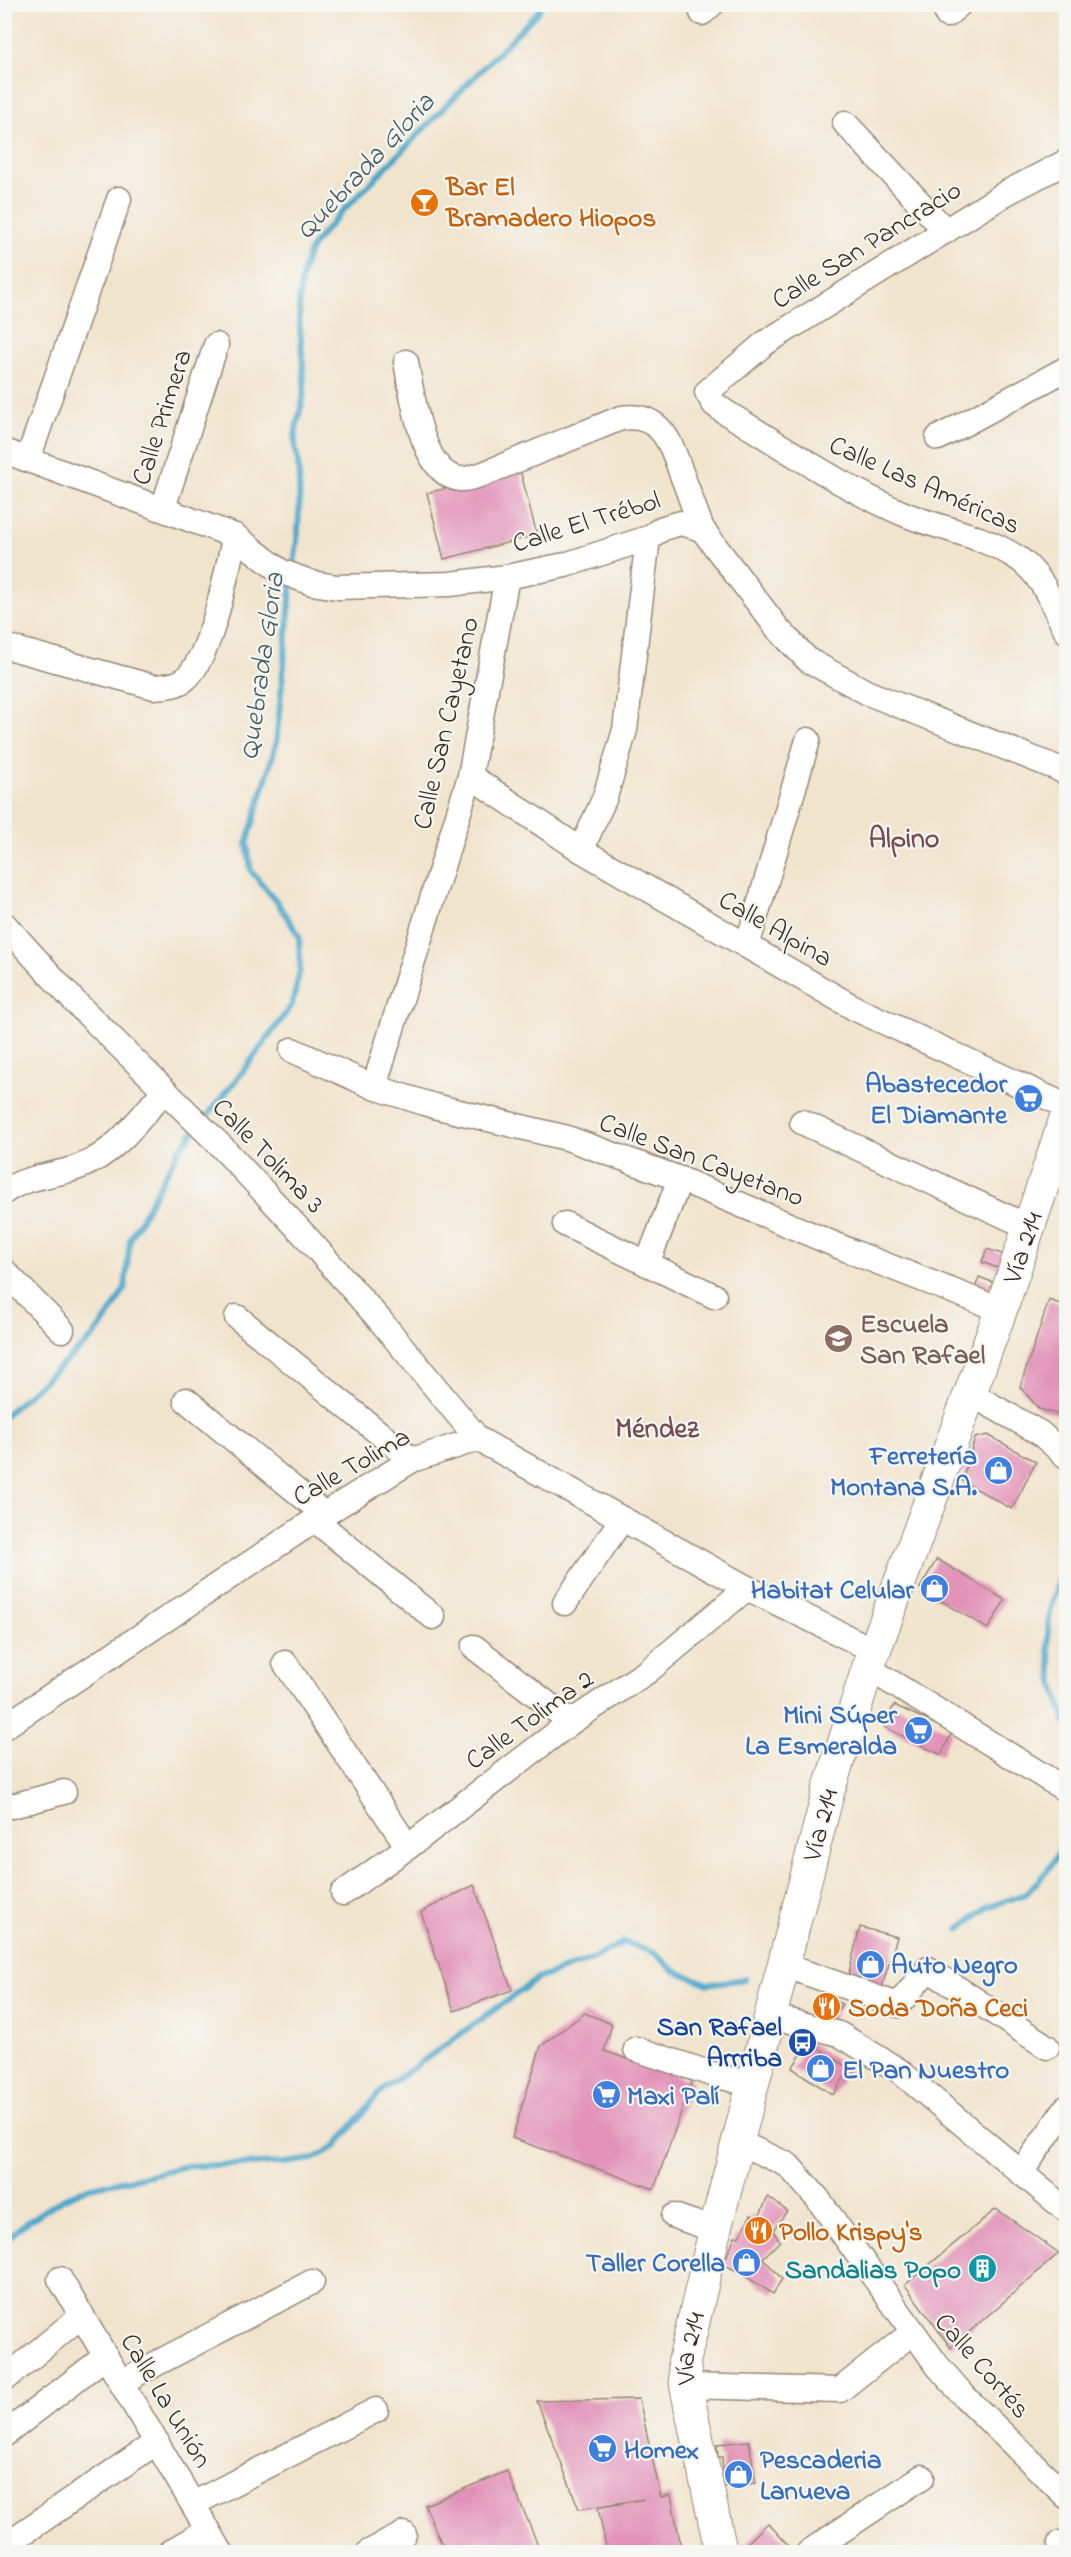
<svg xmlns="http://www.w3.org/2000/svg" width="1071" height="2557" font-family="'Indie Flower',sans-serif">
  <style>
    .lines { fill: none; stroke-linecap: round; stroke-linejoin: round }
    .stream { stroke: #4ca7ca; stroke-width: 6 }
    .building { fill: #e291b8 }
    .minor-casing { stroke: #968776; stroke-width: 27 }
    .major-casing { stroke: #968776; stroke-width: 34 }
    .minor { stroke: #fff; stroke-width: 24 }
    .major { stroke: #fff; stroke-width: 32 }
    .labels { text-anchor: middle; stroke-width: 4.5; stroke-linejoin: round; paint-order: stroke }
    .food-label { font-size: 27px; font-weight: bold; fill: #c56008; stroke: #f6f6f2; text-anchor: start }
    .street-label { font-size: 27px; fill: #3b2a1e; stroke: #f6f6f2 }
    .shop-label { font-size: 27px; font-weight: bold; fill: #366cbe; stroke: #f6f6f2; text-anchor: end }
    .education-label { font-size: 27px; font-weight: bold; fill: #785e54; stroke: #f6f6f2; text-anchor: start }
    .transit-label { font-size: 27px; font-weight: bold; fill: #164399; stroke: #f6f6f2; text-anchor: end }
    .culture-label { font-size: 27px; font-weight: bold; fill: #0d838f; stroke: #f6f6f2; text-anchor: end }
    .water-label { font-size: 28px; font-style: italic; fill: #425c63; stroke: #f6f6f2 }
    .neighbourhood-label { font-size: 28px; font-weight: bold; fill: #754e54; stroke: #f6f6f2 }
  </style>
  <rect width="100%" height="100%" fill="#f6f6f2"/>
  <filter id="ink" filterUnits="userSpaceOnUse"><feTurbulence type="fractalNoise" baseFrequency=".0167" numOctaves="2"/><feDisplacementMap in="SourceGraphic" scale="12" xChannelSelector="R" yChannelSelector="G"/><feConvolveMatrix kernelMatrix="1 2 1 2 8 2 1 2 1" color-interpolation-filters="sRGB"/></filter>
  <filter id="wash" filterUnits="userSpaceOnUse"><feTurbulence type="fractalNoise" baseFrequency=".008" numOctaves="4" result="noise"/><feDisplacementMap in="SourceGraphic" scale="24" xChannelSelector="R" yChannelSelector="G"/><feGaussianBlur stdDeviation="1.35" result="paint"/><feColorMatrix in="noise" values="0 0 0 0 0 0 0 0 0 0 0 0 0 0 0 0 0 1.4 0 .05"/><feComposite in="paint" operator="in"/></filter>
  <g filter="url(#wash)">
    <rect width="100%" height="100%" fill="#f1e4cd"/>
    <g class="lines">
      <!-- stream -->
      <g class="stream">
        <path d="M293 571C299 535 301 497 298 461 297 455 295 449 295 443 294 423 304 407 304 389 304 347 292 302 306 261 311 243 329 227 341 213L537 13 542 4"/>
        <polyline points="203,1121 244,1070 292,1005 300,970 299,936 277,902 251,871 247,844 276,744 292,581"/>
        <polyline points="4,1416 92,1338 110,1314 125,1288 130,1239 179,1150 196,1129"/>
        <path d="M1066 1564C1047 1606 1043 1637 1054 1683 1057 1697 1063 1710 1066 1723"/>
        <polyline points="959,1929 988,1907 1026,1894 1047,1871 1066,1842"/>
        <polyline points="4,2244 19,2228 62,2199 90,2187 138,2178 186,2166 285,2163 313,2159 336,2146 381,2091 537,1979 590,1960 624,1942 655,1953 673,1970 708,1984 745,1979"/>
      </g>
    </g>
    <g id="blocks">
      <!-- building -->
      <g class="building">
        <polygon points="520,470 537,535 444,559 427,493"/>
        <polygon points="987,1249 1005,1255 1000,1269 982,1262"/>
        <polygon points="979,1277 997,1284 992,1298 974,1292"/>
        <polygon points="1049,1300 1066,1306 1066,1417 1039,1409 1020,1387"/>
        <polygon points="988,1435 1036,1462 1012,1509 962,1481 975,1438"/>
        <polygon points="937,1559 1005,1600 988,1629 920,1588"/>
        <polygon points="894,1705 952,1732 941,1755 884,1727"/>
        <polygon points="474,1885 512,1990 454,2011 421,1912"/>
        <polygon points="860,1927 897,1937 882,1987 848,1976"/>
        <polygon points="822,1995 842,2004 830,2023 812,2010"/>
        <polygon points="585,2013 612,2024 604,2051 692,2081 654,2189 512,2138 541,2046"/>
        <polygon points="809,2042 850,2069 833,2095 792,2068"/>
        <polygon points="768,2197 787,2211 774,2229 759,2217"/>
        <polygon points="996,2209 1059,2253 951,2348 905,2285"/>
        <polygon points="751,2215 768,2224 780,2241 763,2258 782,2279 773,2294 736,2270 723,2265 735,2236 739,2237"/>
        <polygon points="639,2399 661,2497 671,2495 682,2552 607,2552 598,2508 644,2499 579,2509 537,2401"/>
        <polygon points="749,2441 756,2483 723,2487 722,2457 718,2457 717,2444"/>
        <polygon points="507,2471 541,2552 445,2552 425,2505"/>
        <polygon points="768,2523 790,2547 780,2552 738,2552"/>
      </g>
    </g>
  </g>
  <g filter="url(#ink)">
    <use href="#blocks" fill-opacity="0" stroke="#968776" stroke-width="1.5"/>
    <g class="lines">
      <defs>
        <g id="minor">
          <polyline points="702,13 712,4"/>
          <polyline points="947,15 960,4"/>
          <polyline points="845,123 946,231"/>
          <path d="M1066 162 1008 192 765 343 707 392 714 404 725 412C784 447 841 487 904 514 941 529 982 535 1016 557 1042 573 1053 605 1066 631"/>
          <path d="M406 362C412 392 421 475 460 479 467 480 476 476 483 474L621 418C662 412 671 444 682 475 689 493 695 511 702 529"/>
          <polyline points="938,438 1066,369"/>
          <polyline points="4,451 235,536 280,571 312,583 337,587 450,584 507,577 565,565 648,538 663,528 681,523 702,529 778,629 808,660 868,693 1057,768 1066,773"/>
          <polyline points="28,459 119,199"/>
          <polyline points="163,508 216,345"/>
          <path d="M4 646 154 687C165 686 177 686 185 679 212 657 226 572 235 536"/>
          <polyline points="470,776 581,850 856,1009 1066,1106"/>
          <polyline points="581,850 605,797 625,730 648,538"/>
          <polyline points="4,924 74,1001 221,1146 309,1240 379,1319 478,1439"/>
          <polyline points="747,946 808,740"/>
          <polyline points="292,1050 374,1087 434,1106 567,1138 680,1179 855,1253 1001,1310"/>
          <polyline points="374,1087 470,776 507,577"/>
          <polyline points="802,1122 1029,1227"/>
          <path d="M4 1192C26 1176 54 1176 79 1167 116 1153 138 1120 164 1091"/>
          <polyline points="565,1224 714,1296"/>
          <polyline points="647,1264 680,1179"/>
          <polyline points="4,1271 62,1330"/>
          <polyline points="237,1317 412,1460"/>
          <polyline points="969,1393 1040,1433 1066,1456"/>
          <polyline points="186,1400 324,1514"/>
          <polyline points="315,1520 433,1617"/>
          <polyline points="565,1603 622,1519"/>
          <polyline points="474,1647 571,1722"/>
          <polyline points="285,1663 408,1847"/>
          <polyline points="868,1668 1066,1790"/>
          <polyline points="4,1727 315,1520 412,1460 478,1439 747,1588 875,1651"/>
          <polyline points="4,1803 12,1806 64,1792"/>
          <polyline points="343,1893 408,1847 571,1722 648,1671 747,1588"/>
          <polyline points="783,1965 898,2005 928,1969 1047,2047"/>
          <polyline points="771,2016 839,2034 898,2070 1066,2210"/>
          <polyline points="636,2049 718,2076 752,2084"/>
          <polyline points="738,2142 788,2165 818,2199 937,2365 964,2396 1066,2496"/>
          <polyline points="1022,2171 1066,2108"/>
          <polyline points="674,2216 715,2230"/>
          <polyline points="60,2279 221,2552"/>
          <polyline points="4,2380 82,2315"/>
          <polyline points="121,2382 312,2282"/>
          <polyline points="686,2386 840,2390 913,2332"/>
          <polyline points="4,2435 106,2356"/>
          <polyline points="193,2504 376,2410"/>
          <polyline points="17,2537 157,2442"/>
          <polyline points="1060,2543 1066,2546"/>
          <polyline points="170,2552 208,2530"/>
          <polyline points="369,2552 404,2534"/>
          <polyline points="809,2552 922,2477"/>
        </g>
        <g id="major">
          <path id="s1" d="M721 2552 686 2386 684 2362 715 2230 829 1789 868 1668 1001 1310 1066 1117"/>
        </g>
      </defs>
      <!-- minor casing -->
      <use href="#minor" class="minor-casing"/>
      <!-- major casing -->
      <use href="#major" class="major-casing"/>
      <!-- minor -->
      <use href="#minor" class="minor"/>
      <!-- major -->
      <use href="#major" class="major"/>
    </g>
  </g>
  <!-- icons -->
  <defs>
    <symbol id="bar-disc" viewBox="-11 -11 22 22"><circle r="9.5" fill="#e8710a" stroke="#f6f6f2"/><path d="M-6-5H6L.8 .8V4.5H3.5V6h-7V4.5H-.8V.8Z" fill="#fff"/></symbol>
    <symbol id="supermarket-disc" viewBox="-11 -11 22 22"><circle r="9.5" fill="#3f7fe0" stroke="#f6f6f2"/><path d="M-6-5.5h2.5l.6 2H6L4.5 2H-2.5L-4.4-4H-6ZM-1.5 3.2a1.3 1.3 0 1 0 .1 0ZM3 3.2a1.3 1.3 0 1 0 .1 0Z" fill="#fff"/></symbol>
    <symbol id="school-disc" viewBox="-11 -11 22 22"><circle r="9.5" fill="#8d6e63" stroke="#f6f6f2"/><path d="M0-5L7-2L0 1L-7-2ZM-4 1L0 2.5L4 1V4Q0 6-4 4Z" fill="#fff"/></symbol>
    <symbol id="shop-disc" viewBox="-11 -11 22 22"><circle r="9.5" fill="#3f7fe0" stroke="#f6f6f2"/><path d="M-5-2.5h2.3a2.7 3.5 0 0 1 5.4 0H5L5.5 6h-11ZM-1.5-2.5h3a1.5 2.3 0 0 0-3 0Z" fill="#fff"/></symbol>
    <symbol id="restaurant-disc" viewBox="-11 -11 22 22"><circle r="9.5" fill="#e8710a" stroke="#f6f6f2"/><path d="M-5-6h1v4h1v-4h1v4h1v-4h1v5L-1.5 .5V6h-2V.5L-5-1ZM5-6V6H3V1.5H1.5Q1.5-4 5-6Z" fill="#fff"/></symbol>
    <symbol id="bus-disc" viewBox="-11 -11 22 22"><circle r="9.5" fill="#1a4fb4" stroke="#f6f6f2"/><path d="M-5-6H5V4H4V6H2V4H-2V6H-4V4H-5ZM-3.5-4V0h7V-4ZM-3.5 1.2v1.5H-2V1.2ZM2 1.2v1.5H3.5V1.2Z" fill="#fff"/></symbol>
    <symbol id="building-disc" viewBox="-11 -11 22 22"><circle r="9.5" fill="#0f9aa8" stroke="#f6f6f2"/><path d="M-4-6H4V6H1V3H-1V6H-4ZM-2.5-4.3h1.7v1.8h-1.7ZM.8-4.3h1.7v1.8H.8ZM-2.5-1h1.7V.8h-1.7ZM.8-1h1.7V.8H.8Z" fill="#fff"/></symbol>
  </defs>
  <g fill-rule="evenodd">
    <use href="#bar-disc" x="408" y="186" width="33" height="33"/>
    <use href="#supermarket-disc" x="1012" y="1082" width="33" height="33"/>
    <use href="#school-disc" x="822" y="1322" width="33" height="33"/>
    <use href="#shop-disc" x="982" y="1454" width="33" height="33"/>
    <use href="#shop-disc" x="918" y="1572" width="33" height="33"/>
    <use href="#supermarket-disc" x="902" y="1714" width="33" height="33"/>
    <use href="#shop-disc" x="854" y="1948" width="33" height="33"/>
    <use href="#restaurant-disc" x="810" y="1990" width="33" height="33"/>
    <use href="#bus-disc" x="786" y="2026" width="33" height="33"/>
    <use href="#shop-disc" x="804" y="2052" width="33" height="33"/>
    <use href="#supermarket-disc" x="590" y="2078" width="33" height="33"/>
    <use href="#restaurant-disc" x="742" y="2214" width="33" height="33"/>
    <use href="#shop-disc" x="730" y="2246" width="33" height="33"/>
    <use href="#building-disc" x="966" y="2252" width="33" height="33"/>
    <use href="#supermarket-disc" x="586" y="2432" width="33" height="33"/>
    <use href="#shop-disc" x="722" y="2458" width="33" height="33"/>
  </g>
  <g class="labels">
    <!-- food labels -->
    <g class="food-label">
      <text x="446" y="195">Bar El<tspan x="446" dy="31">Bramadero Hiopos</tspan></text>
      <text x="848" y="2016">Soda Doña Ceci</text>
      <text x="779" y="2240">Pollo Krispy's</text>
    </g>
    <!-- street labels -->
    <g class="street-label">
      <text transform="translate(866 244) rotate(-32)" y="9">Calle San Pancracio</text>
      <text transform="translate(161 417) rotate(-72)" y="9">Calle Primera</text>
      <text transform="translate(925 484) rotate(24)" y="9">Calle Las Américas</text>
      <text transform="translate(586 521) rotate(-17)" y="9">Calle El Trébol</text>
      <text transform="translate(445 723) rotate(-77)" y="9">Calle San Cayetano</text>
      <text transform="translate(776 928) rotate(30)" y="9">Calle Alpina</text>
      <text transform="translate(269 1155) rotate(46)" y="9">Calle Tolima 3</text>
      <text transform="translate(702 1159) rotate(21)" y="9">Calle San Cayetano</text>
      <text dy="9" stroke="none"><textPath href="#s1" startOffset="1360">Vía 214</textPath></text>
      <text transform="translate(351 1466) rotate(-30)" y="9">Calle Tolima</text>
      <text transform="translate(529 1719) rotate(-36)" y="9">Calle Tolima 2</text>
      <text dy="9" stroke="none"><textPath href="#s1" startOffset="748">Vía 214</textPath></text>
      <text dy="9" stroke="none"><textPath href="#s1" startOffset="208">Vía 214</textPath></text>
      <text transform="translate(983 2365) rotate(49)" y="9">Calle Cortés</text>
      <text transform="translate(167 2400) rotate(59)" y="9">Calle La Unión</text>
    </g>
    <!-- shop labels -->
    <g class="shop-label">
      <text x="1007" y="1092">Abastecedor<tspan x="1007" dy="31">El Diamante</tspan></text>
      <text x="977" y="1464">Ferretería<tspan x="977" dy="31">Montana S.A.</tspan></text>
      <text x="914" y="1598">Habitat Celular</text>
      <text x="897" y="1723">Mini Súper<tspan x="897" dy="31">La Esmeralda</tspan></text>
      <text x="891" y="1973" text-anchor="start">Auto Negro</text>
      <text x="842" y="2078" text-anchor="start">El Pan Nuestro</text>
      <text x="627" y="2104" text-anchor="start">Maxi Palí</text>
      <text x="725" y="2271">Taller Corella</text>
      <text x="624" y="2458" text-anchor="start">Homex</text>
      <text x="760" y="2468" text-anchor="start">Pescaderia<tspan x="760" dy="31">Lanueva</tspan></text>
    </g>
    <!-- education labels -->
    <g class="education-label">
      <text x="860" y="1332">Escuela<tspan x="860" dy="31">San Rafael</tspan></text>
    </g>
    <!-- transit labels -->
    <g class="transit-label">
      <text x="782" y="2035">San Rafael<tspan x="782" dy="31">Arrriba</tspan></text>
    </g>
    <!-- culture labels -->
    <g class="culture-label">
      <text x="961" y="2278">Sandalias Popo</text>
    </g>
    <!-- water labels -->
    <g class="water-label">
      <text transform="translate(364 165) rotate(-47)" y="10">Quebrada Gloria</text>
      <text transform="translate(260 666) rotate(-82)" y="10">Quebrada Gloria</text>
    </g>
    <!-- neighbourhood labels -->
    <g class="neighbourhood-label">
      <text x="904" y="847">Alpino</text>
      <text x="657" y="1437">Méndez</text>
    </g>
  </g>
  <!-- margin -->
  <rect width="1071" height="2557" fill="none" stroke="#f6f6f2" stroke-width="24"/>
</svg>
